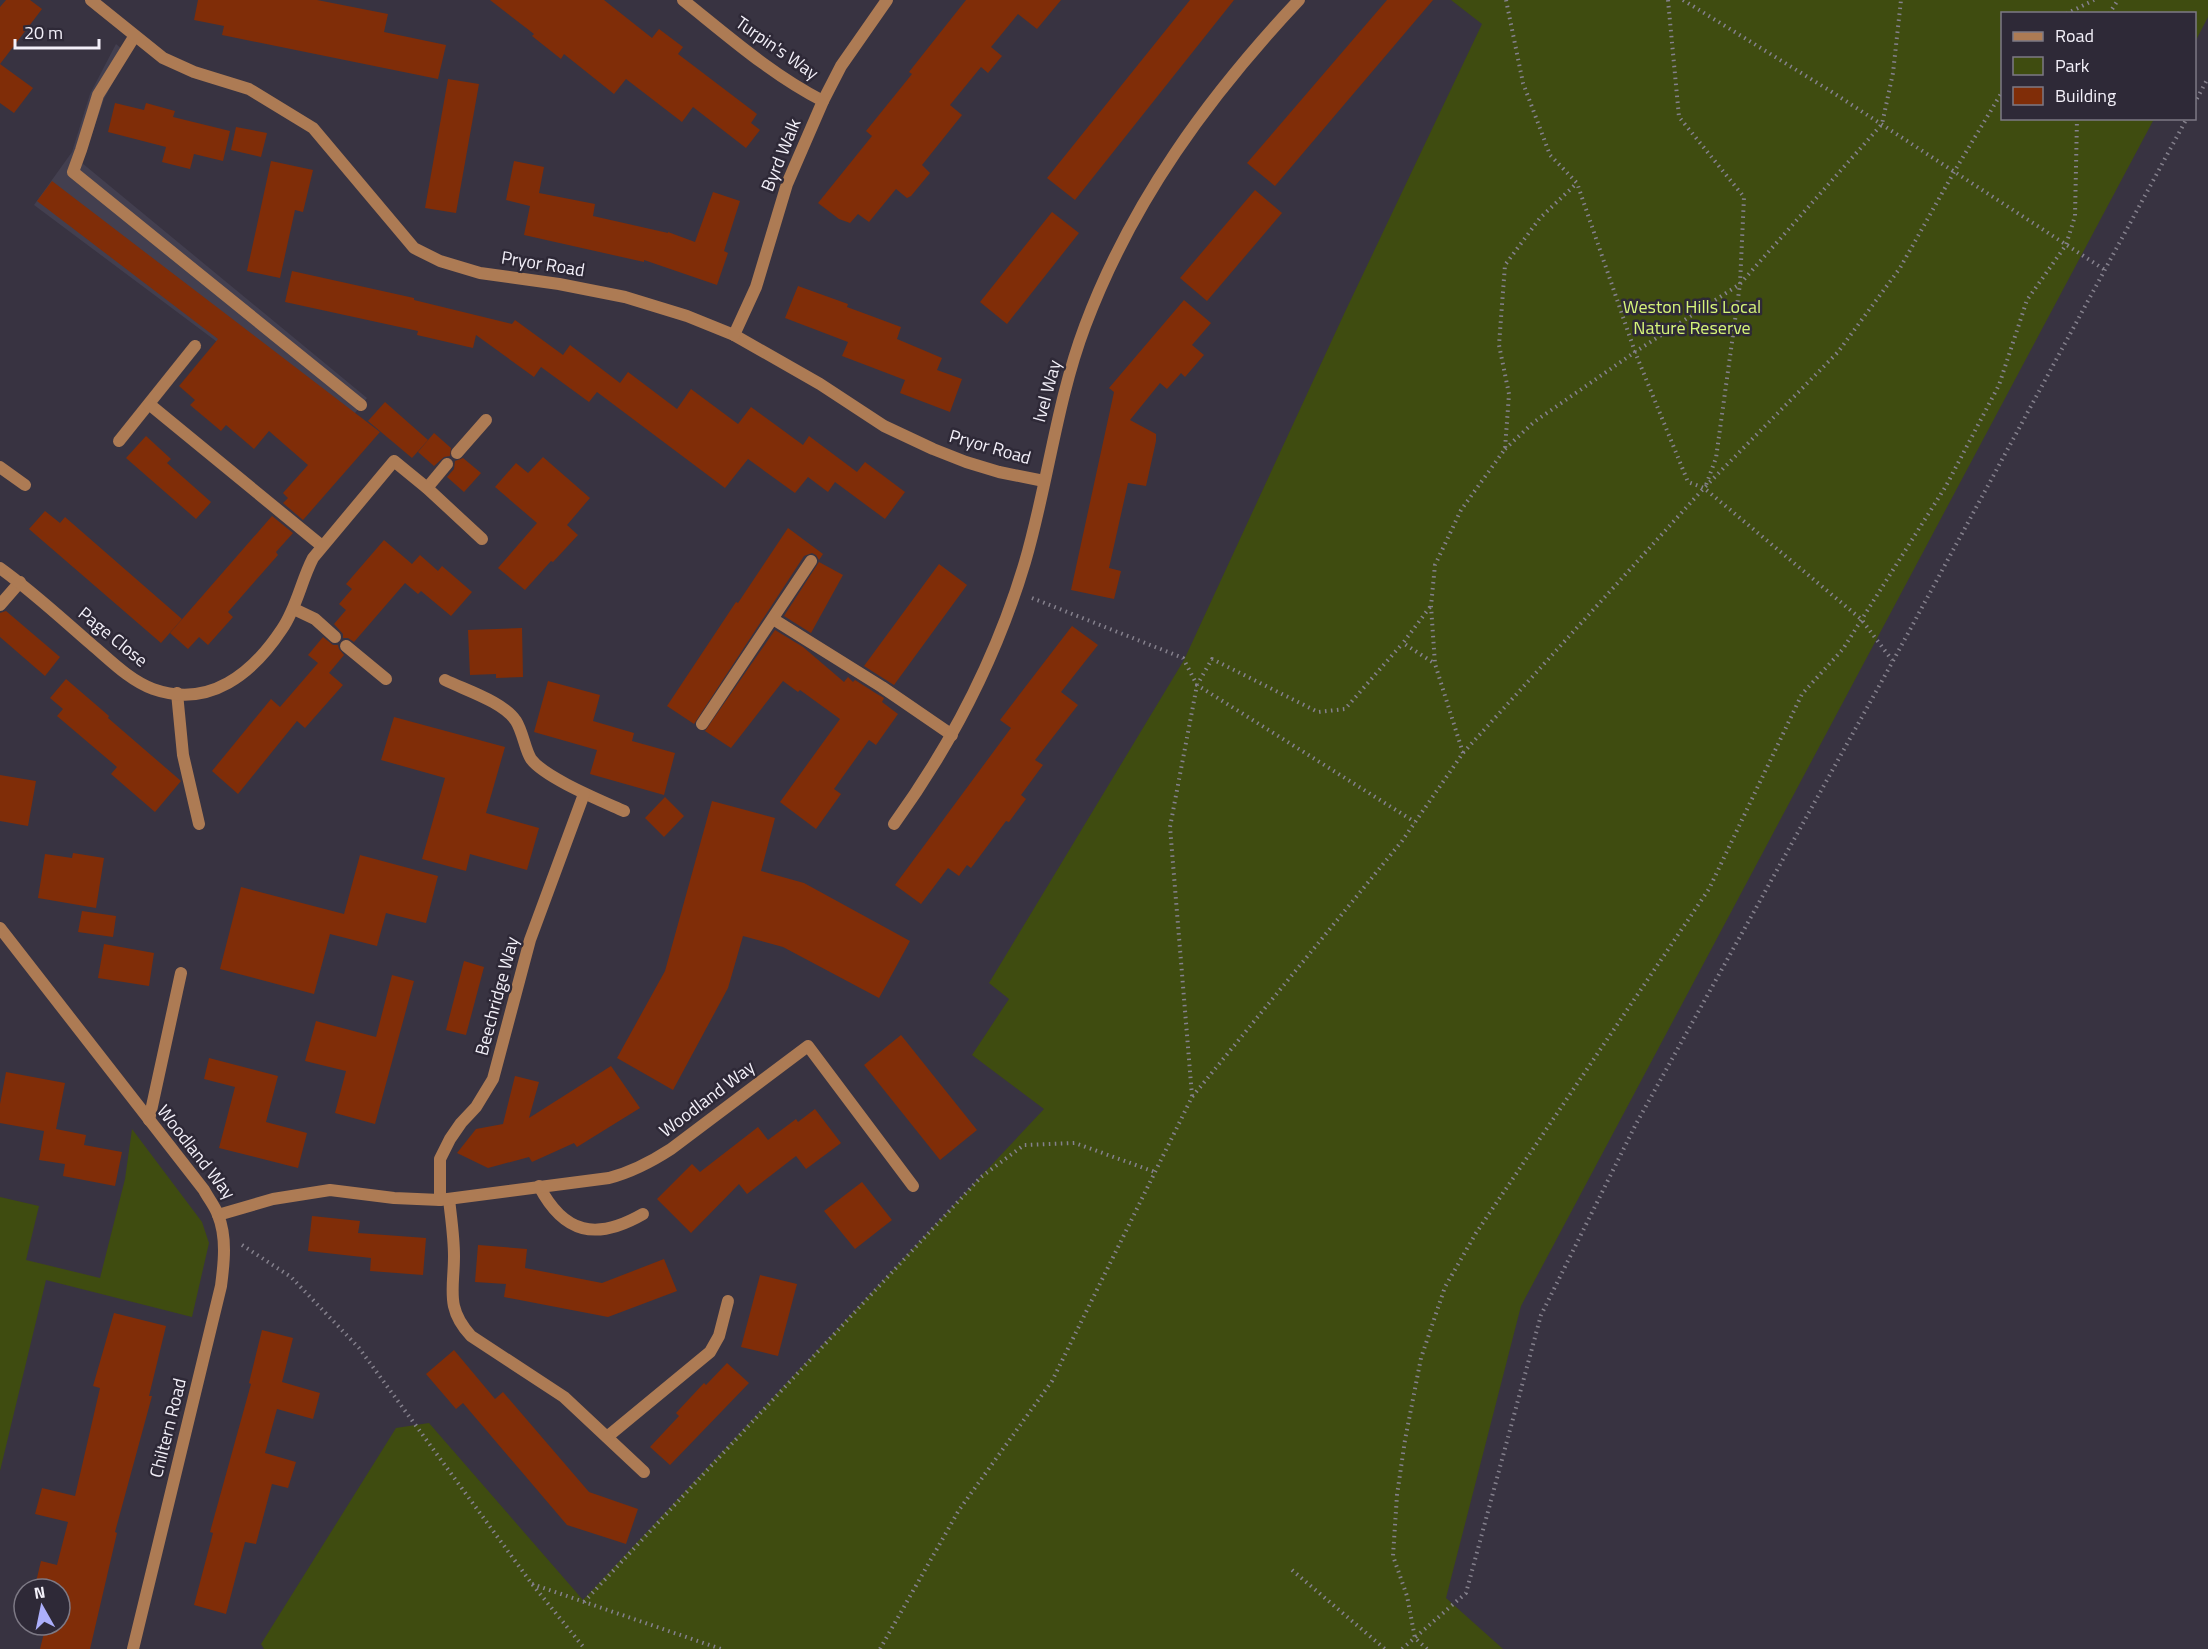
<svg xmlns="http://www.w3.org/2000/svg" width="2208" height="1649" font-family="'Titillium Web',sans-serif">
  <style>
    .industrial { fill: #433f4f }
    .green { fill: #3f4c10 }
    .building { fill: #802d08 }
    .lines { fill: none; stroke-linecap: round; stroke-linejoin: round }
    .path { stroke: #85818d; stroke-width: 4; stroke-dasharray: 1.5 4.5; stroke-linecap: butt }
    .service { stroke: #ad7b54; stroke-width: 12 }
    .minor { stroke: #ad7b54; stroke-width: 12 }
    .labels { text-anchor: middle; stroke-width: 5; stroke-linejoin: round; paint-order: stroke }
    .street-label { font-size: 18px; fill: #f3f0f9; stroke: #2e2937 }
    .park-label { font-size: 18px; fill: #d6f479; stroke: #2e2937 }
  </style>
  <rect width="100%" height="100%" fill="#383341"/>
  <!-- industrial -->
  <polygon class="industrial" points="116,44 128,54 104,99 82,163 367,398 339,433 34,205 72,152 90,94"/>
  <!-- green -->
  <g class="green">
    <polygon points="1451,0 2208,0 2208,17 2195,42 2194,14 2002,14 2002,118 2154,119 1521,1306 1446,1598 1503,1649 264,1649 261,1644 396,1428 429,1423 583,1600 1044,1109 972,1055 1009,999 989,983 1184,660 1344,314 1482,24"/>
    <polygon points="132,1129 202,1222 209,1243 192,1317 46,1280 0,1471 0,1197 39,1206 26,1260 100,1278 125,1179"/>
  </g>
  <!-- building -->
  <g class="building">
    <polygon points="6,0 30,0 42,9 0,64 0,7"/>
    <polygon points="198,0 317,0 388,14 384,32 446,45 438,79 222,35 224,26 194,20"/>
    <polygon points="490,0 604,0 652,38 659,29 683,47 678,54 757,114 751,123 760,130 746,148 693,107 682,122 626,79 614,94 564,54 561,59 532,36 534,34"/>
    <polygon points="966,0 1061,0 1037,29 1018,14 991,47 1002,56 988,73 981,67 950,105 962,115 922,165 930,173 911,196 907,198 896,189 869,222 858,214 850,223 839,219 818,203 872,136 866,131 912,74 909,72"/>
    <polygon points="1190,0 1234,0 1075,200 1047,178"/>
    <polygon points="1387,0 1433,0 1275,186 1247,163"/>
    <polygon points="0,64 33,88 14,113 0,103"/>
    <polygon points="448,79 479,84 456,213 425,208"/>
    <polygon points="115,103 144,110 146,103 175,111 173,117 230,131 223,161 194,154 190,169 162,162 166,147 108,132"/>
    <polygon points="236,127 267,133 261,157 231,150"/>
    <polygon points="271,161 313,170 303,212 295,210 280,278 247,271"/>
    <polygon points="514,161 544,167 539,193 595,204 593,216 668,233 668,232 695,242 713,192 740,201 724,251 728,253 717,285 644,260 644,262 524,235 530,206 506,200"/>
    <polygon points="52,181 380,432 303,520 283,503 288,498 283,493 308,465 269,431 254,449 226,425 221,431 190,405 195,400 179,386 218,339 37,201"/>
    <polygon points="1255,190 1282,213 1207,301 1180,278"/>
    <polygon points="1052,212 1079,233 1007,324 980,302"/>
    <polygon points="292,271 414,298 414,300 512,324 515,320 563,355 570,345 620,383 628,372 677,409 691,389 738,424 751,407 803,445 809,436 857,472 865,462 905,492 885,519 835,482 828,492 808,477 795,493 748,459 725,488 597,392 589,402 541,367 534,377 476,335 473,348 417,335 418,331 285,302"/>
    <polygon points="798,286 848,304 847,307 901,327 897,339 942,358 937,370 962,379 950,412 900,393 905,380 842,356 848,342 785,318"/>
    <polygon points="1184,300 1211,323 1192,345 1204,355 1185,377 1181,373 1167,389 1160,383 1130,420 1156,434 1156,441 1146,486 1128,483 1109,568 1121,571 1114,599 1071,590 1114,392 1109,388"/>
    <polygon points="385,402 428,440 412,458 368,421"/>
    <polygon points="434,433 451,448 450,456 444,457 434,466 418,452"/>
    <polygon points="146,436 171,459 167,463 211,502 196,519 126,458"/>
    <polygon points="543,457 590,498 567,525 578,535 553,562 551,561 525,590 498,568 537,523 495,487 516,463 528,473"/>
    <polygon points="463,458 481,473 464,492 447,477 454,469 455,461"/>
    <polygon points="45,511 60,523 65,517 182,619 161,643 29,529"/>
    <polygon points="272,516 293,533 276,552 278,555 228,612 233,617 208,645 199,637 188,649 170,633"/>
    <polygon points="788,528 823,554 819,560 816,555 812,553 804,556 694,724 667,706 736,602 738,603"/>
    <polygon points="384,540 412,564 420,555 438,571 442,566 472,592 451,616 421,591 418,594 405,583 354,642 348,638 343,638 343,634 334,624 346,610 339,604 352,589 346,584"/>
    <polygon points="819,562 843,575 811,633 784,616"/>
    <polygon points="939,564 967,585 894,685 864,666"/>
    <polygon points="6,611 60,657 45,676 0,637 0,613"/>
    <polygon points="1072,626 1098,645 1061,692 1078,705 1035,760 1043,765 1021,795 1026,799 1009,822 1006,821 971,868 967,865 959,876 948,868 921,904 895,885 1011,728 1000,720"/>
    <polygon points="522,628 523,677 496,678 496,674 470,675 468,630"/>
    <polygon points="775,630 803,647 844,682 848,677 853,682 855,680 877,694 884,698 882,702 898,714 876,745 869,740 834,789 841,794 816,829 780,802 840,719 800,690 798,692 783,681 731,748 705,731"/>
    <polygon points="323,637 333,645 338,645 339,649 344,655 329,673 328,672 343,685 305,728 297,721 238,794 212,771 271,699 280,707 318,663 308,655"/>
    <polygon points="66,679 109,716 108,718 181,781 155,812 111,774 117,767 57,716 63,709 50,698"/>
    <polygon points="548,681 600,695 593,721 634,733 632,741 675,753 664,795 590,774 597,750 534,732"/>
    <polygon points="394,717 505,747 486,813 539,828 527,870 470,854 466,871 422,859 445,778 381,760"/>
    <polygon points="0,775 36,781 28,826 0,821"/>
    <polygon points="665,797 684,816 664,837 645,818"/>
    <polygon points="712,801 775,818 761,871 804,883 910,941 879,998 783,947 743,936 728,988 673,1090 617,1058 665,971"/>
    <polygon points="73,853 104,858 96,908 38,898 45,854 72,858"/>
    <polygon points="360,855 438,876 426,923 386,913 377,946 330,934 314,994 220,969 241,887 344,914"/>
    <polygon points="82,911 116,916 113,937 78,932"/>
    <polygon points="104,944 154,953 149,986 98,978"/>
    <polygon points="464,961 484,967 466,1035 446,1030"/>
    <polygon points="392,975 414,981 375,1124 335,1113 346,1071 305,1061 316,1021 376,1037"/>
    <polygon points="901,1035 977,1130 940,1160 864,1065"/>
    <polygon points="209,1058 278,1076 266,1122 307,1133 298,1168 219,1148 235,1087 204,1079"/>
    <polygon points="611,1066 640,1108 577,1147 574,1143 532,1162 529,1157 488,1168 457,1153 476,1129 503,1124 515,1076 539,1082 529,1118"/>
    <polygon points="6,1072 65,1083 56,1129 86,1135 84,1145 122,1152 115,1186 63,1176 65,1164 39,1160 44,1131 0,1123 0,1104"/>
    <polygon points="815,1109 841,1143 806,1169 796,1156 747,1194 739,1184 691,1233 657,1199 692,1164 700,1172 758,1127 768,1140 796,1119 798,1122"/>
    <polygon points="862,1182 892,1220 855,1249 824,1211"/>
    <polygon points="312,1216 360,1221 358,1233 426,1238 423,1275 370,1271 371,1258 308,1251"/>
    <polygon points="478,1245 527,1249 525,1268 602,1283 664,1259 677,1291 608,1317 504,1297 506,1284 475,1282"/>
    <polygon points="760,1275 797,1284 778,1356 741,1347"/>
    <polygon points="114,1313 166,1326 149,1396 152,1396 115,1532 117,1533 90,1649 40,1649 46,1625 60,1625 60,1589 35,1586 41,1561 57,1565 68,1522 35,1514 42,1488 75,1496 100,1388 93,1386"/>
    <polygon points="262,1330 293,1338 282,1382 320,1393 313,1419 277,1409 265,1453 296,1462 288,1488 272,1484 256,1544 245,1542 226,1614 194,1605 213,1533 210,1532 251,1384 249,1383"/>
    <polygon points="454,1350 495,1399 503,1392 589,1492 638,1509 626,1544 567,1525 463,1403 456,1409 426,1374"/>
    <polygon points="727,1363 749,1383 670,1465 650,1447 679,1416 676,1413 704,1383 706,1385"/>
  </g>
  <g class="lines">
    <!-- path -->
    <g class="path">
      <polyline points="1506,0 1523,83 1550,155 1577,183 1635,352 1688,482 1704,488 1861,619 1892,660"/>
      <polyline points="1668,0 1679,117 1744,197 1740,284 1716,458 1706,485"/>
      <polyline points="1683,0 1832,92 2105,270"/>
      <polyline points="2066,14 2094,0"/>
      <polyline points="2109,14 2118,0"/>
      <polyline points="2194,104 2208,78"/>
      <polyline points="1505,449 1534,422 1635,352 1740,284 1882,124 1893,73 1901,0"/>
      <polyline points="1032,598 1183,658 1197,685 1415,822"/>
      <polyline points="1430,607 1403,643 1434,663"/>
      <polyline points="1463,753 1435,664 1431,606 1435,565 1461,510 1505,449 1509,394 1499,345 1505,265 1540,218 1577,183"/>
      <polyline points="1192,1096 1170,827 1197,685 1212,659 1318,712 1345,709 1403,643"/>
      <polyline points="242,1245 291,1277 359,1348 532,1584 585,1649"/>
      <polyline points="1292,1570 1385,1649"/>
      <polyline points="532,1584 721,1649"/>
      <polyline points="584,1602 981,1177 1024,1145 1075,1143 1155,1172"/>
      <polyline points="880,1649 959,1510 1052,1381 1192,1097 1402,841 1463,753 1704,488 1838,352 1900,268 1954,172 2002,92"/>
      <polyline points="1402,1649 1466,1593 1541,1315 1636,1124 1893,661 2187,118"/>
      <polyline points="1427,1649 1415,1638 1407,1596 1393,1556 1397,1495 1405,1440 1421,1358 1445,1287 1476,1233 1709,889 1802,694 1843,649 1946,486 1999,385 2027,300 2066,245 2075,216 2077,118"/>
    </g>
    <!-- service -->
    <g class="service">
      <polyline points="134,37 98,95 81,150 73,172 361,405"/>
      <polyline points="119,441 195,346"/>
      <polyline points="457,453 486,420"/>
      <polyline points="0,467 25,485"/>
      <polyline points="427,488 447,464"/>
      <polyline points="0,605 20,582"/>
      <polyline points="294,609 315,619 335,637"/>
      <polyline points="773,619 882,687 952,735"/>
      <polyline points="346,646 386,679"/>
      <polyline points="177,693 183,755 199,824"/>
      <polyline points="702,724 811,561"/>
      <polyline points="149,1120 181,973"/>
      <path d="M539 1186C564 1234 596 1241 643 1214"/>
      <polyline points="607,1437 710,1352 719,1336 728,1301"/>
    </g>
    <!-- minor -->
    <g class="minor">
      <polyline points="91,0 163,58 194,72 249,89 313,128 414,248 440,261 480,273 559,284 625,297 687,316 734,335 820,384 884,426 933,449 966,462 999,472 1044,481"/>
      <path d="M683 0C728 36 772 75 823 101"/>
      <polyline points="734,335 756,287 787,184 823,101 841,66 887,0"/>
      <polyline points="149,404 322,546"/>
      <path d="M0 568C32 591 61 618 91 644 110 660 129 680 153 689 210 709 253 673 282 629 297 607 301 581 313 558L394 461 427 488 482 539"/>
      <path d="M445 680C465 690 504 702 516 721 523 732 525 750 531 759 545 778 602 801 624 811"/>
      <path d="M894 824C951 745 997 656 1025 562 1048 484 1056 403 1085 326 1132 201 1208 97 1299 0"/>
      <path d="M0 928 204 1190C208 1198 215 1206 218 1215 227 1237 224 1263 221 1286L133 1649"/>
      <path d="M449 1199C451 1218 454 1237 454 1256 454 1289 445 1308 471 1336L564 1397 644 1472"/>
      <polyline points="440,1200 440,1159 450,1139 461,1123 476,1107 493,1079 530,940 584,794"/>
      <path d="M218 1215 273 1199 330 1190 394 1198 440 1200 609 1178C632 1172 651 1162 671 1149L808 1046 913 1186"/>
    </g>
  </g>
  <g class="labels">
    <!-- street labels -->
    <g class="street-label">
      <text transform="translate(777 48) rotate(35)" y="6">Turpin's Way</text>
      <text transform="translate(781 155) rotate(-68)" y="6">Byrd Walk</text>
      <text transform="translate(543 264) rotate(9)" y="6">Pryor Road</text>
      <text transform="translate(1047 391) rotate(-75)" y="6">Ivel Way</text>
      <text transform="translate(990 447) rotate(16)" y="6">Pryor Road</text>
      <text transform="translate(113 637) rotate(39)" y="6">Page Close</text>
      <text transform="translate(497 996) rotate(-75)" y="6">Beechridge Way</text>
      <text transform="translate(707 1099) rotate(-37)" y="6">Woodland Way</text>
      <text transform="translate(196 1152) rotate(52)" y="6">Woodland Way</text>
      <text transform="translate(168 1428) rotate(-76)" y="6">Chiltern Road</text>
    </g>
    <!-- park labels -->
    <g class="park-label">
      <text x="1692" y="313">Weston Hills Local<tspan x="1692" dy="21">Nature Reserve</tspan></text>
    </g>
  </g>
  <!-- legend -->
  <rect x="2001" y="12" width="195" height="108" fill="#2e2937" stroke="#7d7985" stroke-width="1.5"/>
  <rect x="2013" y="32" width="30" height="9" fill="#ad7b54" stroke="#7d7985" stroke-width="1.5"/>
  <text x="2055" y="42" font-size="18" fill="#f3f0f9">Road</text>
  <rect x="2013" y="57" width="30" height="18" fill="#3f4c10" stroke="#7d7985" stroke-width="1.5"/>
  <text x="2055" y="72" font-size="18" fill="#f3f0f9">Park</text>
  <rect x="2013" y="87" width="30" height="18" fill="#802d08" stroke="#7d7985" stroke-width="1.5"/>
  <text x="2055" y="102" font-size="18" fill="#f3f0f9">Building</text>
  <!-- north arrow -->
  <g transform="translate(42 1607) rotate(351)"><circle r="28" fill="#2e2937" stroke="#7d7985" stroke-width="1.5"/>
  <path d="M0-4.5L10 22L0 15L-10 22Z" fill="#acaffb"/>
  <text y="-9" font-size="16" font-weight="bold" text-anchor="middle" fill="#f3f0f9">N</text>
  </g>
  <!-- scale -->
  <path d="M15 39v9h84v-9" fill="none" stroke="#f3f0f9" stroke-width="3"/>
  <text x="24" y="39" font-size="18" fill="#f3f0f9" stroke="#2e2937" stroke-width="4.5" paint-order="stroke">20 m</text>
</svg>
